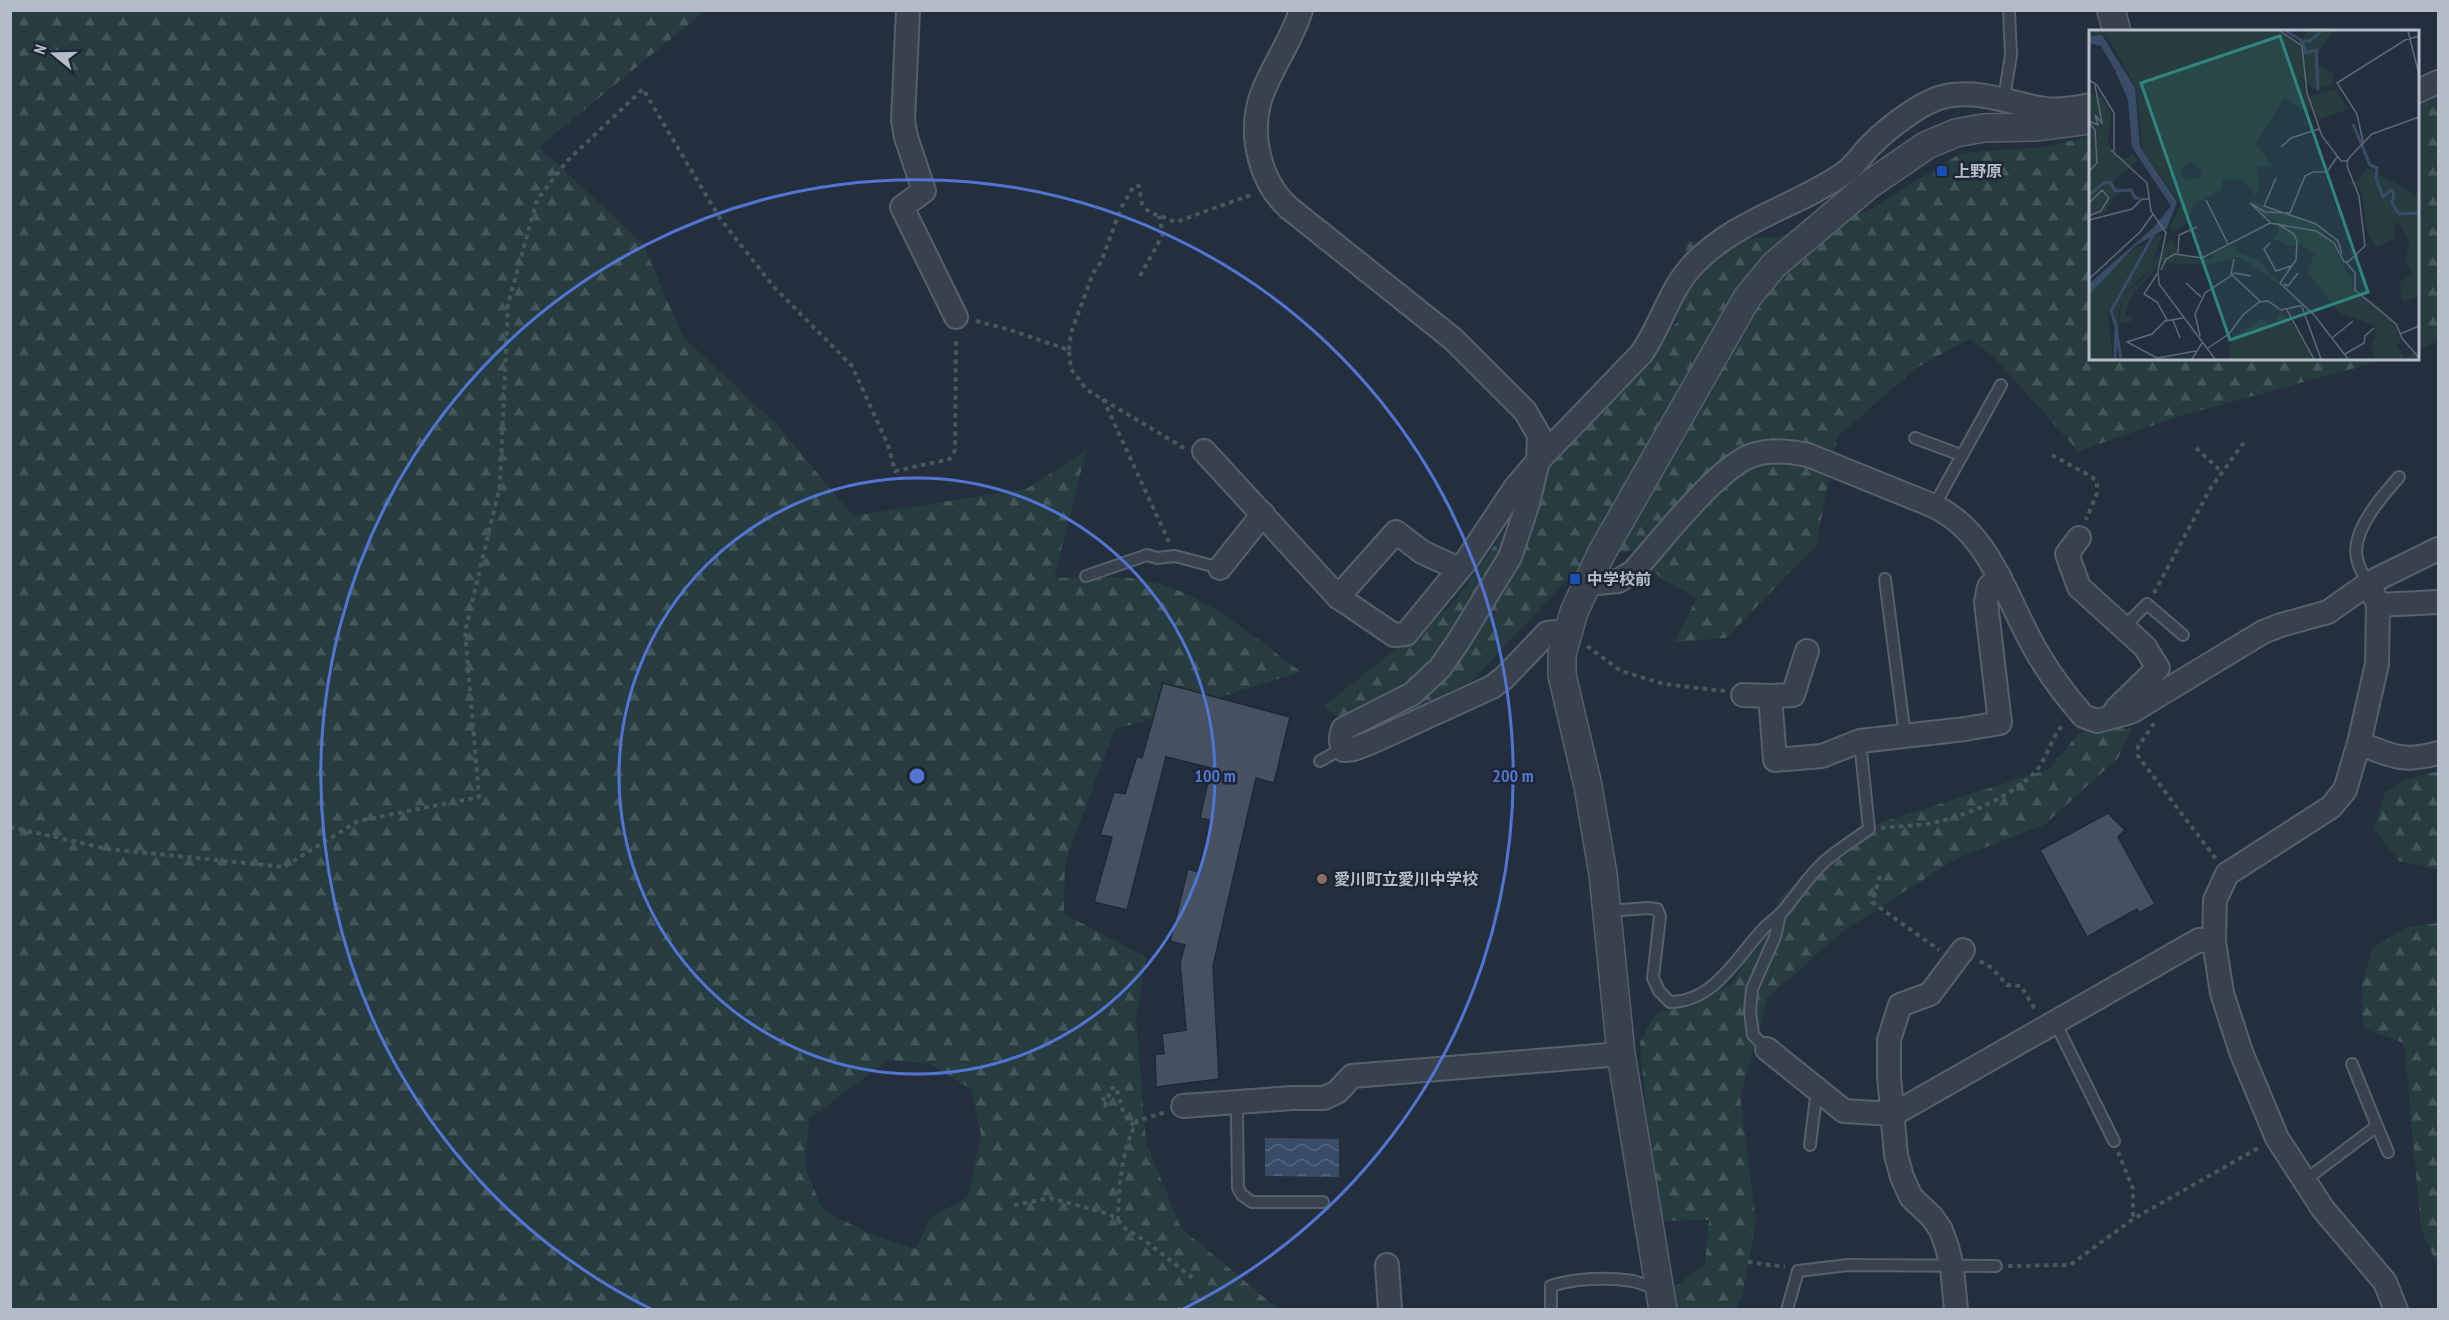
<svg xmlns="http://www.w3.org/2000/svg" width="2449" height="1320" font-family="'PT Sans Narrow','Noto Sans JP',sans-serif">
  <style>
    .forest { fill: url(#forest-firs); fill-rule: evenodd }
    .water { fill: url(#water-waves) }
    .building { fill: #455162; stroke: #1f2835; stroke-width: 1.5 }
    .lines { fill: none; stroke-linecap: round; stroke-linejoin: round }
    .service-casing { stroke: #565f6c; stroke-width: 14 }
    .minor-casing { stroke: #565f6c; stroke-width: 26 }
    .tertiary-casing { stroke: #565f6c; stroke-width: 30 }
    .path { stroke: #44595c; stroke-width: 4; stroke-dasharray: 4.5 4.5; stroke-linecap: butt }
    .service { stroke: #38414e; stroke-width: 10 }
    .minor { stroke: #38414e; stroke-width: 22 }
    .tertiary { stroke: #38414e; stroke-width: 27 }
    .ring { fill: none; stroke: #5274d3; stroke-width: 3 }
    .transit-dot { fill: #1a4fb4; stroke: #1d2633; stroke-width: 2 }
    .education-dot { fill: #8d6e63; stroke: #1d2633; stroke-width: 2 }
    .labels { text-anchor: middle; stroke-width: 5; stroke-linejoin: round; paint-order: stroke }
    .poi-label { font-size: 16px; font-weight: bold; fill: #b4bcc9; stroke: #1d2633; text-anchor: start }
    .inset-river { fill: none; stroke: #394c67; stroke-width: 3 }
    .inset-road { fill: none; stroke: #5e6776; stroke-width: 1.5 }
    .view { fill: #308480; fill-opacity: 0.15; stroke: #308480; stroke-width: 3 }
    .inset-edge { fill: none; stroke: #b4bcc9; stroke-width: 3 }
    .centre { fill: #5274d3; stroke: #1d2633; stroke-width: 3 }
    .ring-label { font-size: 18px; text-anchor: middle; font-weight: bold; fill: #5274d3; stroke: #1d2633; stroke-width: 5; stroke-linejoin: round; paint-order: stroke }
  </style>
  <defs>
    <pattern id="forest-firs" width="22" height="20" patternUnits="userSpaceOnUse" patternTransform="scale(1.5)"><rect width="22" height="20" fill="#263c3f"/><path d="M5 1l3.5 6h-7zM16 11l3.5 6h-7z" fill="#435659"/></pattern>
    <pattern id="water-waves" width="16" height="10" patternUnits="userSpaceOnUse" patternTransform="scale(1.5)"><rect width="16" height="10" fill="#394c67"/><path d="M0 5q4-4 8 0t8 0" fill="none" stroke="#53647b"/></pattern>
  </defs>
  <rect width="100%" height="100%" fill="#242f3e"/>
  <!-- forest -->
  <g class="forest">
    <path d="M10 11H705L539 147 643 244 683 337 776 424 853 516 1026 489 1086 451 1054 578C1081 578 1117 575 1142 580 1203 590 1253 637 1301 672L1114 730 1065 862 1064 914 1146 957 1136 1018 1146 1142 1181 1228 1278 1309H11ZM888 1060 930 1064 971 1089 981 1135 968 1197 930 1218 916 1249 866 1232 823 1210 805 1168 809 1119Z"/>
    <polygon points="2438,97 2438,341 2418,350 2418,101"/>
    <polygon points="2090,136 2090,358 2388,359 2183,415 2078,451 1993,356 1969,339 1916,368 1837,437 1816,546 1726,638 1674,642 1697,598 1661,578 1632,551 1586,559 1473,680 1360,736 1324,706 1452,605 1551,466 1677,322 1686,242 1775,237 1868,211 1961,153 2046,147"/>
    <polygon points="2132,728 2118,758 2044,825 1957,858 1843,931 1768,997 1740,1097 1756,1223 1742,1296 1737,1309 1674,1309 1674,1287 1705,1265 1709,1220 1661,1221 1655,1203 1640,1043 1654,1015 1732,984 1782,896 1849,833 2049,769 2078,734 2090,730"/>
    <polygon points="2438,771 2438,870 2399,861 2374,829 2385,792 2405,780"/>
    <polygon points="2438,923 2438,1267 2421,1229 2404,1043 2363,1028 2362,983 2373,948 2405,928"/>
  </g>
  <!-- water -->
  <polygon class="water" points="1265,1138 1339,1139 1339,1177 1265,1176"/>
  <!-- building -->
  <g class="building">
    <polygon points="1163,683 1290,717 1274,783 1256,778 1213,966 1219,1079 1156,1087 1155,1054 1164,1054 1162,1034 1186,1030 1180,963 1185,945 1170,941 1188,869 1198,872 1210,820 1200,818 1211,768 1166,757 1127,910 1094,902 1112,837 1100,835 1114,792 1125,794 1137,756 1142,758"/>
    <polygon points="2108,813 2125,830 2118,837 2155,904 2139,913 2137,909 2087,937 2040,850"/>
  </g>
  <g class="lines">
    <defs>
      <g id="service">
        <polyline points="2004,98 2011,55 2009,10"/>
        <polyline points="1915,438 1961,455"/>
        <polyline points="1934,506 2001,385"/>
        <polyline points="1086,576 1147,555 1157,558 1175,556 1220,568"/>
        <polyline points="1885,579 1905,736"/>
        <path d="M2369 583C2364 576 2358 567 2357 558 2351 531 2382 496 2399 477"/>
        <polyline points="2123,628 2147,604 2183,635"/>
        <polyline points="1320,761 1343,748"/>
        <path d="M1607 911 1648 908 1657 909 1660 916 1653 978 1659 991 1670 1002C1715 1002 1738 955 1765 927 1773 920 1782 914 1788 905 1800 890 1810 875 1824 862 1837 850 1854 840 1869 829L1860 741"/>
        <polyline points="2055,1022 2114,1141"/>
        <polyline points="1767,1049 1753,1035 1750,1011 1752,989 1775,937 1780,915"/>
        <polyline points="1239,1102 1237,1116 1238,1188 1242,1195 1252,1202 1323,1202"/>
        <polyline points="2377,1126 2388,1152"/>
        <polyline points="1810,1145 1817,1089"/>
        <polyline points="2304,1181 2377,1126 2352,1064"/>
        <path d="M1551 1310V1286C1575 1278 1608 1277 1633 1281 1642 1283 1648 1288 1657 1288"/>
        <polyline points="1787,1310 1798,1271 1848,1265 1996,1266"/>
      </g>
      <g id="minor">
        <polyline points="908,10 903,120 906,137 924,191 902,207 956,317"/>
        <path d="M1301 10C1292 40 1273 65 1262 94 1248 132 1259 181 1289 208L1453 339 1525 411 1539 435 1538 461 1528 503 1510 557 1458 642 1440 668 1412 694 1343 729C1340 737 1340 743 1344 750L1354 749 1372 742 1492 687 1504 678 1547 633 1567 631"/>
        <polyline points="2418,91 2438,82"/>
        <path d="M1204 451 1338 597 1394 635 1406 634 1467 560 1515 488 1538 461 1641 354C1661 326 1668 293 1691 267 1735 219 1795 208 1846 172 1856 164 1862 154 1871 145 1888 128 1922 101 1946 96 1981 89 2012 104 2045 109 2060 111 2076 108 2090 105"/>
        <polyline points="2079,538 2067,554 2079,587 2145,647 2158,668 2117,708 2113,715"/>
        <polyline points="1220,568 1263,514"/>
        <polyline points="2369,583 2378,605 2377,664 2359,743 2345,790 2331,807 2227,874 2215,900 2214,942 2222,993 2241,1052 2277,1138 2323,1209 2385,1282 2396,1310"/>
        <path d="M1586 584 1618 581 1633 572C1660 542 1718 466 1753 455 1771 449 1789 451 1808 455L1934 506C1994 535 2008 607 2041 659 2052 677 2066 696 2080 712L2083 716 2097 721 2131 712 2263 632 2281 625 2328 612 2369 583 2438 549"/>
        <polyline points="1338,597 1396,532 1422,552 1459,569"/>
        <polyline points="2378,605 2438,602"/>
        <polyline points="1743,695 1770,696 1775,760 1822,756 1860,741 1965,729 2000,723 1986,602 1989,587 1999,576"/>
        <polyline points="1770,696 1793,695 1807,651"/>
        <path d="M2359 743C2392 756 2402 763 2438 753"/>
        <polyline points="1767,1049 1844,1111 1894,1114 2199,940 2214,942"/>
        <polyline points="1183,1106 1292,1098 1324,1098 1337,1092 1352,1076 1621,1054"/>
        <polyline points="1387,1265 1390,1310"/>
        <polyline points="1956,1310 1952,1267 1947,1247 1941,1230 1932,1217 1911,1197 1902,1177 1896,1155 1889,1076 1889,1040 1900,1005 1930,994 1963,950"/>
      </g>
      <g id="tertiary">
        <polyline points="2111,10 2117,32"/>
        <polyline points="1663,1310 1621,1054 1603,874 1588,786 1562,675 1562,654 1574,612 1601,554 1747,298 1774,265 1870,184 1927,145 1956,133 1983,128 2034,127 2090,120"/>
      </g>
    </defs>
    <!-- service casing -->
    <use href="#service" class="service-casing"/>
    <!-- minor casing -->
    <use href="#minor" class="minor-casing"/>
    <!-- tertiary casing -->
    <use href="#tertiary" class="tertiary-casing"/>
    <!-- path -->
    <g class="path">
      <polyline points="1140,276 1163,234 1159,216"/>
      <polyline points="976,321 1007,329 1069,350 1071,369 1087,390 1184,448"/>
      <polyline points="1069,350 1071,333 1093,273 1101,262 1121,208 1134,186 1139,186 1142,204 1149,212 1176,222 1248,196 1254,196"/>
      <polyline points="1103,399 1169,542"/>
      <polyline points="2196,448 2222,472"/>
      <polyline points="2052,455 2092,477 2097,482 2097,493 2086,520"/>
      <polyline points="2154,593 2210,489 2245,441"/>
      <polyline points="1587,646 1621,671 1664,684 1725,691"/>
      <polyline points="2154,723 2138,747 2138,756 2216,859"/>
      <polyline points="10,827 108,849 284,867 358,821 479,797 465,632 500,485 508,304 537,200 567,161 643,89 719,217 773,286 852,366 888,445 895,471 950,459 955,450 956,337"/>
      <path d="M1881 828C1900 826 1919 826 1937 822 1969 815 2013 795 2035 772 2048 758 2051 736 2064 724"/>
      <polyline points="1880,876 1872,902 1939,950"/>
      <polyline points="1980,961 1992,968 2007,985 2021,986 2036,1011"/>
      <polyline points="1103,1097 1105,1106 1111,1089 1116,1087 1124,1114 1134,1126"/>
      <polyline points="2118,1152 2133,1189 2133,1219"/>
      <path d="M1014 1205 1050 1198 1109 1214 1118 1220C1119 1186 1121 1151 1137 1121L1166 1112"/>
      <polyline points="1118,1220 1126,1229 1144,1240 1194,1279"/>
      <polyline points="1748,1262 1785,1267"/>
      <polyline points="2008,1266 2070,1265 2133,1219 2260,1147"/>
    </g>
    <!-- service -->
    <use href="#service" class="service"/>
    <!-- minor -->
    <use href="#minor" class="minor"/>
    <!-- tertiary -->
    <use href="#tertiary" class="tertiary"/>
  </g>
  <!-- distance rings -->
  <g class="ring">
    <circle cx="917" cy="776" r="298"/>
    <path d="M651 1309A596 596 0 1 1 1183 1309"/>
  </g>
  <!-- markers -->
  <g class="transit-dot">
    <rect x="1936" y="165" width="12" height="12" rx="3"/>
    <rect x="1569" y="573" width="12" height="12" rx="3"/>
  </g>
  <circle class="education-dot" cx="1322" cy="879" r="6"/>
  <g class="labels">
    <!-- poi labels -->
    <g class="poi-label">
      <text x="1954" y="177">上野原</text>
      <text x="1587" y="585">中学校前</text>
      <text x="1334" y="885">愛川町立愛川中学校</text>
    </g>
  </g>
  <!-- overview -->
  <g transform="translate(2089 30)">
    <rect width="330" height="330" fill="#242f3e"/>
    <path d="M74 203 62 238 34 265 29 284 30 299 26 328 29 298 23 287 25 276 66 207ZM60 213 19 283 24 329H0V264L42 220Z" fill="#263c3f"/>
    <path d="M0 1H190L207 13 214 9 218 1H244L229 24 230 36 244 43 243 56 224 59 214 50 221 80 218 82 195 68 167 114 183 136 168 137 171 152 167 166 154 149 134 150 132 160 105 174 97 194 84 203 81 197 92 175 54 121 47 58 20 10 13 4H0ZM103 131 113 142 112 147 100 150 93 147V141L94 136ZM0 63 13 67 22 84 19 113 25 124 37 128 45 124 48 131 24 152 33 164 25 167 15 184 0 185ZM277 137 330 166V266L314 271 312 268 311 252 323 244 317 232 320 210 312 195 304 191 306 208 288 217 279 205 272 160 258 152 269 151ZM164 170 217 193 226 191 245 217 257 242 264 247 263 256 269 265 285 272 304 290 312 311 307 316 316 328 330 320V329H286L282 314 286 309 285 295 253 284 241 272 218 240 226 224 211 214 199 216 186 210 184 204 189 205V192L173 185 163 175ZM82 208 90 224 108 230 124 229 123 224 144 216 150 223 170 230 191 255 150 227 118 235 72 233 41 268 36 283 39 287 43 285V291L30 294 34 265 52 251ZM189 284 196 286 212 304 224 329H139L142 313 149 304 173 289 183 296 187 295Z" fill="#263c3f" fill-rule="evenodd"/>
    <path d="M246 59 259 79 229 90 220 67Z" fill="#263c3f"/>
    <path d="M13 5 46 58 51 117 88 172 78 198 46 216 0 265V254L64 198 82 176 43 117 39 70 26 40 12 16 0 13V6Z" fill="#394c67"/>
    <path class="inset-river" d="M197 1 212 10 217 23 227 20 229 60M214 11H221L232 1M264 94 281 135 288 138 287 148 294 167 302 160 305 163 303 173 310 184 330 183M0 165 16 152 22 153 26 161 42 160 46 168H51M27 297 32 329M26 329 27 296 22 281 65 204"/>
    <path class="inset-road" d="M191 1 213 16 218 63 233 106 252 131H258M319 1 330 45M0 50 8 55 25 83V121M0 91 9 95 6 85 13 93 6 55M274 112 268 84 248 53 316 10 330 6M192 117 202 108 230 99M22 120 58 153 62 181 77 203 69 241 70 254 126 329M0 141 8 133 6 100 1 94M187 148 175 176 227 194 249 211 253 224M117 170 139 214M0 173 13 160 20 168 12 181 0 186M0 190 43 179 53 169H61M181 192 161 173 176 182 201 183 216 146 224 142H238L248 127M187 193 205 204 208 212 207 230 191 253 226 286 259 329M181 213 175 219 187 241 202 236M89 223 90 205 108 197M145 229 142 244 172 272M256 231 266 243V260L307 294 313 308 330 328M72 240 77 229 86 224 113 228 181 193 227 201 245 213 255 232H259L276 216 270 166 258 136 259 129 283 104 330 87M68 244 55 264 68 272 78 290M0 249 52 201 64 184M97 253 112 267M195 254 199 256 209 243M213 277 232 329M198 280 225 329M84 290 91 308M311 304 330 296M111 306 106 284 116 263 146 243 162 246M243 308 264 291M119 318 140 304 154 285 170 272 179 271 192 280 215 275M256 324 275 313 276 306 285 298M69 328 107 321M70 329 38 312 63 304 76 291 94 288M103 329 113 313"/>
    <path class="view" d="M191 6 279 262 141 310 52 53Z"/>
    <rect width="330" height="330" class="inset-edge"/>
  </g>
  <circle cx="917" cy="776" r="9" class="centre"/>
  <g class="ring-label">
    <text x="1215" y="782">100 m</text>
    <text x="1513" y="782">200 m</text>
  </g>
  <!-- border -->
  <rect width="2449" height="1320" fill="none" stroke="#b4bcc9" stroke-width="24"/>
  <!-- north arrow -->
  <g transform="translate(54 54) rotate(289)" stroke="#1d2633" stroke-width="4.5" paint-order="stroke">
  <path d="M0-4.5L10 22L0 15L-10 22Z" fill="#b4bcc9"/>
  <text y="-9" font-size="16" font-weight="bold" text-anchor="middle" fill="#b4bcc9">N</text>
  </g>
</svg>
